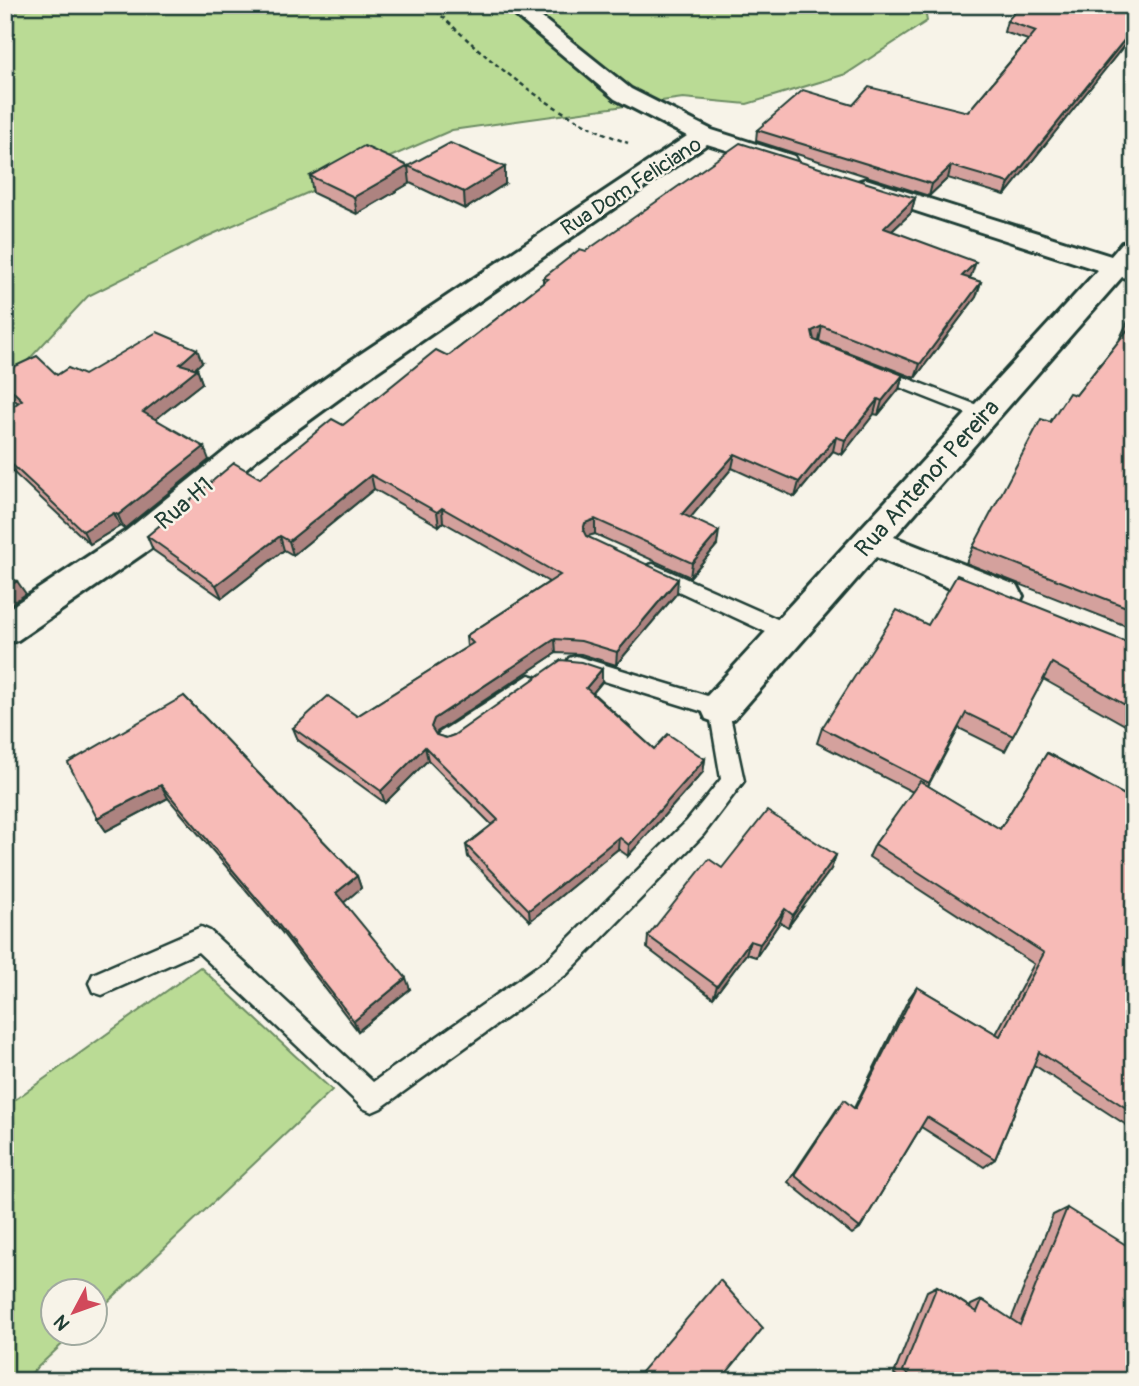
<svg xmlns="http://www.w3.org/2000/svg" width="1139" height="1386" font-family="Pangolin,sans-serif">
  <style>
    .green { fill: #badb95; stroke: #6c8c64; stroke-width: 2 }
    .lines { fill: none; stroke-linecap: round; stroke-linejoin: round }
    .lane-casing { stroke: #1f3d34; stroke-width: 5 }
    .street-casing { stroke: #1f3d34; stroke-width: 6 }
    .path { stroke: #1f3d34; stroke-width: 2.5; stroke-dasharray: 4.5 3.5; stroke-linecap: butt }
    .lane { fill: #f7f3e8; fill-rule: evenodd }
    .street { fill: #f7f3e8; fill-rule: evenodd }
    .wall { fill: #d4a19d; stroke: #1f3d34; stroke-width: 2 }
    .shaded-wall { fill: #ad8380; stroke: #1f3d34; stroke-width: 2 }
    .building { fill: #f7bbb7; stroke: #1f3d34; stroke-width: 2 }
    .labels { text-anchor: middle; stroke-width: 5; stroke-linejoin: round; paint-order: stroke }
    .far-street-label { font-size: 21px; fill: #1f3d34; stroke: #f7f3e8 }
    .street-label { font-size: 24px; fill: #1f3d34; stroke: #f7f3e8 }
  </style>
  <rect width="100%" height="100%" fill="#f7f3e8"/>
  <filter id="ink" filterUnits="userSpaceOnUse"><feTurbulence type="fractalNoise" baseFrequency=".0143" numOctaves="2"/><feDisplacementMap in="SourceGraphic" scale="14" xChannelSelector="R" yChannelSelector="G"/><feConvolveMatrix kernelMatrix="1 2 1 2 8 2 1 2 1" color-interpolation-filters="sRGB"/></filter>
  <g filter="url(#ink)">
    <!-- green -->
    <g class="green">
      <polygon points="56,5 924,5 927,21 846,74 747,104 683,98 452,130 206,237 88,296 5,385 5,12"/>
      <polygon points="200,967 332,1090 95,1314 94,1292 52,1292 52,1334 73,1334 23,1381 5,1381 5,1107"/>
    </g>
    <g class="lines">
      <defs>
        <g id="lane">
          <polygon points="875,366 990,410 993,414 984,420 978,418 869,375 867,371 869,367"/>
          <polygon points="653,564 795,627 798,633 795,639 788,641 781,639 646,576 643,571 646,566"/>
          <polygon points="576,656 727,702 744,781 703,835 567,974 381,1108 372,1112 363,1108 198,952 102,995 93,992 89,983 93,974 201,927 210,931 373,1082 549,958 687,821 721,779 710,714 569,670 566,664 569,658"/>
          <polygon points="529,675 536,677 539,683 536,689 455,745 447,748 439,745 436,739 439,733"/>
        </g>
        <g id="street">
          <polygon points="503,5 526,5 631,89 712,130 794,156 797,161 794,166 785,168 707,144 369,377 258,458 150,549 18,640 5,644 5,611 126,531 236,442 347,363 687,136 615,99"/>
          <polygon points="866,179 1111,256 1122,243 1134,241 1134,280 1122,277 894,537 1018,586 1023,596 1018,606 1005,610 992,606 876,557 734,719 720,724 706,719 701,708 706,697 1098,270 857,192 853,187 857,182"/>
        </g>
      </defs>
      <!-- lane casing -->
      <use href="#lane" class="lane-casing"/>
      <!-- street casing -->
      <use href="#street" class="street-casing"/>
      <!-- path -->
      <path class="path" d="M430 5C490 62 549 114 628 143"/>
      <!-- lane -->
      <use href="#lane" class="lane"/>
      <!-- street -->
      <use href="#street" class="street"/>
    </g>
    <!-- wall -->
    <g class="wall">
      <polygon points="1134,12 1134,33 1005,195 948,178 929,196 756,141 757,130 853,105 968,112 1028,40 1004,32 1007,21"/>
      <polygon points="408,166 505,184 465,209 410,183 357,214 313,193 310,176"/>
      <polygon points="915,198 911,213 892,231 971,276 969,278 981,282 976,297 915,378 819,341 818,341 903,375 899,389 878,415 874,414 842,455 833,451 795,497 732,468 690,518 717,545 690,577 595,534 586,536 677,593 616,665 581,654 556,653 437,732 436,735 446,738 602,682 593,693 654,749 705,759 703,772 628,856 618,849 530,921 468,857 466,845 492,825 428,760 385,803 298,740 293,728 357,716 467,647 466,636 549,582 443,522 439,526 374,489 293,555 284,550 222,598 153,550 147,536 260,478 343,425 448,356 543,283 543,278 586,251"/>
      <polygon points="1134,314 1134,629 966,563 973,547 1050,422 1076,395 1121,338 1120,338 1128,321"/>
      <polygon points="202,362 195,368 197,369 202,383 156,419 209,460 124,529 120,526 90,544 12,471 5,477 5,412 18,403 5,391 5,371 57,375 84,375"/>
      <polygon points="928,625 1134,645 1134,730 1043,679 1005,751 959,728 928,786 1000,829 1047,753 1134,800 1134,1130 1034,1065 995,1159 984,1167 921,1127 860,1228 852,1234 788,1182 837,1109 854,1108 909,998 917,987 996,1034 1034,964 869,857 875,844 913,792 817,743 822,728"/>
      <polygon points="184,696 357,876 361,888 343,902 410,989 358,1031 280,930 168,798 106,831 97,818"/>
      <polygon points="836,855 831,869 788,927 780,922 756,957 746,954 713,998 647,948 648,936 722,868"/>
      <polygon points="1067,1208 1134,1381 904,1381 894,1374 927,1291 937,1286 970,1307 971,1305 982,1300 1011,1320 1053,1215"/>
    </g>
    <!-- shaded-wall -->
    <g class="shaded-wall">
      <polygon points="1134,28 1134,33 1005,195 1009,183"/>
      <polygon points="408,166 410,183 357,214 354,197"/>
      <polygon points="951,166 948,178 929,196 932,184"/>
      <polygon points="505,167 505,184 465,209 464,192"/>
      <polygon points="915,198 911,213 880,242 884,228"/>
      <polygon points="976,262 971,276 958,290 962,276"/>
      <polygon points="981,282 976,297 915,378 920,364"/>
      <polygon points="822,326 819,341 809,346 812,331"/>
      <polygon points="197,349 202,362 185,378 180,364"/>
      <polygon points="197,369 202,383 148,425 143,412"/>
      <polygon points="903,375 899,389 878,415 882,401"/>
      <polygon points="878,399 874,414 842,455 845,440"/>
      <polygon points="836,437 833,451 795,497 799,482"/>
      <polygon points="204,447 209,460 124,529 118,515"/>
      <polygon points="735,454 732,468 681,529 682,514"/>
      <polygon points="5,458 12,471 5,477"/>
      <polygon points="371,475 374,489 293,555 289,541"/>
      <polygon points="442,508 443,522 439,526 437,512"/>
      <polygon points="114,513 120,526 90,544 83,531"/>
      <polygon points="595,519 595,534 585,537 583,530 585,523"/>
      <polygon points="719,531 717,545 690,577 692,563"/>
      <polygon points="280,536 284,550 222,598 216,585"/>
      <polygon points="678,579 677,593 616,665 617,652"/>
      <polygon points="17,581 26,594 5,608 5,589"/>
      <polygon points="555,639 556,653 437,732 434,740 431,727 434,719"/>
      <polygon points="602,669 602,682 586,701 586,688"/>
      <polygon points="425,747 428,760 385,803 381,791"/>
      <polygon points="705,759 703,772 628,856 629,845"/>
      <polygon points="161,785 168,798 106,831 97,818"/>
      <polygon points="619,837 618,849 530,921 529,910"/>
      <polygon points="836,855 831,869 788,927 793,915"/>
      <polygon points="357,876 361,888 341,905 336,893"/>
      <polygon points="785,909 780,922 756,957 760,944"/>
      <polygon points="750,941 746,954 713,998 717,986"/>
      <polygon points="406,978 410,989 358,1031 354,1021"/>
    </g>
    <!-- building -->
    <g class="building">
      <polygon points="1021,5 1104,5 1134,12 1134,28 1009,183 951,166 932,184 757,130 803,90 853,105 869,87 968,112 1036,31 1007,21"/>
      <polygon points="450,143 505,167 464,192 408,166"/>
      <polygon points="740,143 915,198 884,228 976,262 962,276 981,282 920,364 822,326 812,331 814,340 903,375 882,401 878,399 845,440 836,437 799,482 735,454 682,514 719,531 692,563 595,519 585,523 583,530 586,536 678,579 617,652 581,641 555,639 434,719 431,727 436,735 446,738 454,735 561,660 581,662 602,669 586,688 654,749 668,734 705,759 629,845 619,837 529,910 466,845 498,820 425,747 381,791 293,728 328,696 357,716 473,643 466,636 560,575 442,508 437,512 371,475 289,541 280,536 216,585 147,536 234,463 260,478 332,419 343,425 436,350 448,356 548,279 543,278 580,249 586,251"/>
      <polygon points="364,146 408,166 354,197 310,176"/>
      <polygon points="1134,314 1134,610 973,547 1041,419 1050,422 1069,393 1076,395 1133,323 1128,321"/>
      <polygon points="157,332 197,349 180,364 197,369 143,412 204,447 118,515 114,513 83,531 5,458 5,412 22,400 5,384 5,371 37,356 57,375 68,368 84,375"/>
      <polygon points="5,575 17,581 5,589"/>
      <polygon points="957,575 1134,645 1134,710 1052,663 1013,736 966,713 929,783 822,728 897,610 928,625"/>
      <polygon points="184,696 357,876 336,893 406,978 354,1021 274,919 161,785 97,818 68,763"/>
      <polygon points="1047,753 1134,800 1134,1113 1039,1052 995,1159 927,1117 860,1228 794,1175 844,1100 855,1109 917,987 1000,1036 1044,953 875,844 920,781 1000,829"/>
      <polygon points="767,811 836,855 793,915 785,909 760,944 750,941 717,986 648,936 709,859 722,868"/>
      <polygon points="1067,1208 1134,1250 1134,1381 917,1381 903,1371 937,1286 977,1312 982,1300 1020,1325"/>
      <polygon points="720,1280 763,1328 720,1381 635,1381 640,1373"/>
    </g>
  </g>
  <g class="labels">
    <!-- far-street labels -->
    <g class="far-street-label">
      <text transform="translate(631 186) rotate(-33)" y="7">Rua Dom Feliciano</text>
    </g>
    <!-- street labels -->
    <g class="street-label">
      <text transform="translate(927 478) rotate(-48)" y="8">Rua Antenor Pereira</text>
      <text transform="translate(184 503) rotate(-40)" y="8">Rua H1</text>
    </g>
  </g>
  <!-- margin -->
  <rect width="1139" height="1386" fill="none" stroke="#f7f3e8" stroke-width="28"/>
  <rect x="14" y="14" width="1111" height="1358" fill="none" stroke="#1f3d34" stroke-width="2.5" filter="url(#ink)"/>
  <!-- north arrow -->
  <g transform="translate(74 1312) rotate(229)"><circle r="33" fill="#f7f3e8" stroke="#a1aaa0" stroke-width="2"/>
  <path d="M0-5L12 26L0 18L-12 26Z" fill="#d1495b"/>
  <text y="-10" font-size="19" font-weight="bold" text-anchor="middle" fill="#1f3d34">N</text>
  </g>
</svg>
